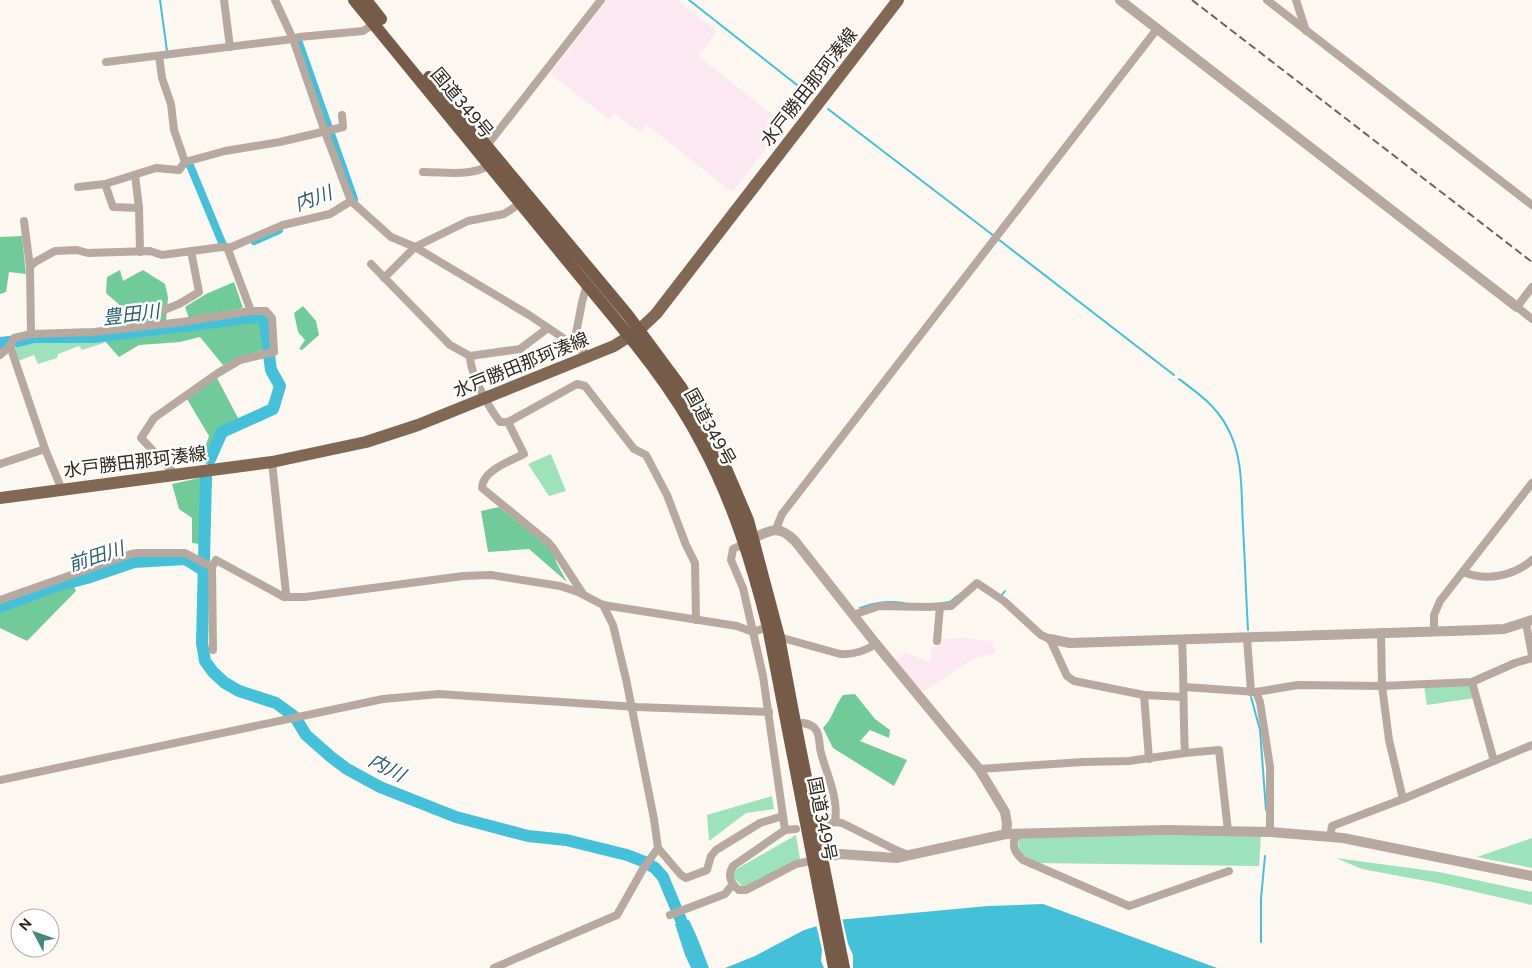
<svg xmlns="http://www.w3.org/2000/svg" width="1532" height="968" font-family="Figtree,'Noto Sans JP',sans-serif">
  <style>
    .medical { fill: #fce8f0 }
    .green { fill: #9de2ba }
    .forest { fill: #71ca99 }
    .water { fill: #44c1d9 }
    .pier { fill: #fdf7f2 }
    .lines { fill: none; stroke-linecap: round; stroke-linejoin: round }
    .stream { stroke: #44c1d9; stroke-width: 2 }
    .canal { stroke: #44c1d9; stroke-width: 8 }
    .river { stroke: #44c1d9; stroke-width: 12 }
    .minor { stroke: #b7a99f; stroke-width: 8 }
    .tertiary { stroke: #b7a99f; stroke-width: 10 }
    .primary { stroke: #806855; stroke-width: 12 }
    .trunk { stroke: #765c48; stroke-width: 12 }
    .rail { stroke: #6e655c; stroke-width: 2; stroke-dasharray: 8 4; stroke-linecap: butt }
    .labels { text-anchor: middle; stroke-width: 5; stroke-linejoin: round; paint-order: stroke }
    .street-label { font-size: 18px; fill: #31271c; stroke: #fff }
    .water-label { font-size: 19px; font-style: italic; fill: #2e606b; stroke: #fff }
  </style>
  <rect width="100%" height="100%" fill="#fdf7f2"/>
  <!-- medical -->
  <g class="medical">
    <polygon points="607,0 677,0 717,31 698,56 785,125 732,192 646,124 640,132 615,114 609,119 550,74"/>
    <polygon points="965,638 991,641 996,653 973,659 923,692 896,660 905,653 931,662 931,647 939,646 940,639"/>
  </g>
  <!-- green -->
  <g class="green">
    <polygon points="33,339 101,340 104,343 82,350 79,346 58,354 57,358 38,364 34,355 18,361 14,343"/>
    <polygon points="551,454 566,491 549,496 528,464"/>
    <polygon points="1470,685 1475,698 1427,705 1424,686"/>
    <polygon points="772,796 774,809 746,813 709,841 707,815"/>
    <polygon points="796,835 800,859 750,886 742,886 733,877 735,870"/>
    <polygon points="1215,835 1261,835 1259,866 1038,863 1019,853 1018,836"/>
    <polygon points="1532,838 1532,868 1477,857"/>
    <polygon points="1336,858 1439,872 1532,892 1532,905 1437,883 1362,869"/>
  </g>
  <!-- forest -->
  <g class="forest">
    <polygon points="22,236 26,274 9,272 6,292 0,294 0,237"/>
    <polygon points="120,270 123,281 143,270 165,284 168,297 166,321 101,329 110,313 123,308 106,293 107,277"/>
    <polygon points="234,282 243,308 189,318 185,307 206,294"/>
    <polygon points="303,306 316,321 319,335 302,350 299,349 305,340 298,332 294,313"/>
    <polygon points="261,320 264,350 242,356 223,365 200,337 180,342 139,345 119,357 103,339"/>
    <polygon points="217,378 239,420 220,431 207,459 201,460 209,436 187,399"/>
    <polygon points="204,477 200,544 192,543 192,518 179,509 172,484"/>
    <polygon points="499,507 553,551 556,562 567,582 529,549 488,552 481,511"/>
    <polygon points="73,585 76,591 27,641 0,628 0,610"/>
    <path d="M855 694 875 719 890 730 889 738 870 730 860 741 907 760 894 786 833 748 823 728C833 718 834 707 843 695Z"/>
  </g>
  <!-- water -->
  <g class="water">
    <polygon points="1043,904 1217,968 725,968 755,956 804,930 837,920 988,906"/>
    <polygon points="689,920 697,937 709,968 691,968 685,955 675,924"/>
  </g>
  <!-- pier -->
  <polygon class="pier" points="836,917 842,917 848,944 853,955 853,968 824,968 821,961 822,950 816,924"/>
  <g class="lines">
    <!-- stream -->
    <g class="stream">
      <polyline points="160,0 167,51"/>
      <polyline points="689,0 811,96"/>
      <polyline points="828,109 994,236"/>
      <polyline points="998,239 1174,375"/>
      <path d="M1179 379C1198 393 1216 406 1227 427 1244 457 1241 494 1243 527 1245 561 1246 596 1248 630"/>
      <polyline points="1002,595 1005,591"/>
      <polyline points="943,603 950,602 957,596"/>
      <path d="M860 608C875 602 887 601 904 603"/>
      <polyline points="1251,697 1260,730 1266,810"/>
      <polyline points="1261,942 1261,899 1265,856"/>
    </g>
    <!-- canal -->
    <g class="canal">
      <polyline points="298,40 354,199"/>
      <polyline points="189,163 223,245"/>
      <polyline points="254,241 279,230"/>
      <polyline points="249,313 251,318"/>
    </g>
    <!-- river -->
    <g class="river">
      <polyline points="18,341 34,337 94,337 264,316 269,352"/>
      <polyline points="0,343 9,342"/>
      <polyline points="210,459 222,432 273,409 280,386 271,370 269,355"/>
      <polyline points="206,477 202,643 205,661 213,672 225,683 239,691 276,703 295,717 306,735 331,757 347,769 380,787 456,817 528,836 566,840 627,855 645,862 655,868 663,877 701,968"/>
      <polyline points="0,607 56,586 87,578 134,562 185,559 203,570"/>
    </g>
    <!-- minor -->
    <g class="minor">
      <polyline points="224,0 230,47"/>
      <polyline points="275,0 293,39 325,132 351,201 391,237 415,247 529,315 590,356"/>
      <polyline points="1267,0 1532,205"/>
      <polyline points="1296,0 1306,31"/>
      <polyline points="159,56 162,78 171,104 174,130 185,162 225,151 280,142 343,127 342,115"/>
      <polyline points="106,62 293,39 299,37 363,31 377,22"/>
      <polyline points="485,148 601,0"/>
      <path d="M423 172C446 172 470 177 490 165"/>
      <polyline points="135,175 139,208 140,252"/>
      <polyline points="78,187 105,184"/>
      <polyline points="139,208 113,207 105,184 156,168 179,170 185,162"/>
      <polyline points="24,221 30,267"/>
      <polyline points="371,264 450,345 470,356 520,349 548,328"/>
      <polyline points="384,278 415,247 468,221 504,214 524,201"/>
      <polyline points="1532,287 1517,307 1532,319"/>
      <polyline points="137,327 144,318 179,304 199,292 191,251"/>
      <polyline points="31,334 94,332 182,322 251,311 227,247"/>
      <polyline points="574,344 582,302 587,284"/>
      <polyline points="10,346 45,449 62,490"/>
      <polyline points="0,355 10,346 14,338 31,334 30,267 35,262 55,251 77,250 88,253 150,251 162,255 222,247 229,248 283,225 330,214 351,201"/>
      <path d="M470 356C470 374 489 408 500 422H508L577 384 585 386 634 449 646 455 667 495 686 545 695 563 696 620"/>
      <path d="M508 422 524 454C510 461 482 471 482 488L548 542 553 548 583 594"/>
      <polyline points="272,462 286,593 284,597"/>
      <polyline points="0,464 45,449"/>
      <polyline points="176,475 141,438 154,418 218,373 240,360 274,352 272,318 266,311 251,311"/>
      <polyline points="776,529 782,514 1157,29"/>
      <polyline points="745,543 733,549 731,560 743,588 763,676 785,830"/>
      <polyline points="212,567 213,650"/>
      <path d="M1463 572C1485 581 1513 577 1532 560"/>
      <polyline points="0,600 131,554 138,553 185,553 212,567 216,560 284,597 305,597 463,576 491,575 560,586 578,592 603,605 737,626 753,632 768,627"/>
      <polyline points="853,615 879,606 928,607 951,606 977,583 1004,601 1041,635 1050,639 1067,676 1074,681 1144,695 1183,697"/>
      <polyline points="1526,623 1532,655"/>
      <polyline points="1434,631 1434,615 1440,601 1532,483"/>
      <polyline points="1381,632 1382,686 1389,740 1403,799"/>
      <path d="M779 637 840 654C854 655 865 651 876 644"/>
      <polyline points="1247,638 1251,692"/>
      <path d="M1182 640C1184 678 1183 715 1185 753"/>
      <polyline points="937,641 940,606"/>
      <polyline points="1472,682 1494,761"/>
      <polyline points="1185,687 1256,692 1298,685 1382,686 1472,682 1515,663 1532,658"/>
      <polyline points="1256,692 1260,702 1270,767 1270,832"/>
      <polyline points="1144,695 1149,759"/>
      <path d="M803 723C808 724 813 725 816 730 820 735 819 746 821 753 827 775 839 799 835 822"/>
      <polyline points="979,769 1083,762 1129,761 1185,753 1219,750 1228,831"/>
      <polyline points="0,780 383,699 439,694 637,707 769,712"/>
      <polyline points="825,824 835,822 842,823 896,850 908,855"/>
      <path d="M796 829 785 830 733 866C727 876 730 883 739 890H746L796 864 815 860"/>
      <path d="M1017 834C1011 845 1014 852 1023 860L1129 906 1229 871"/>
      <polyline points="1330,837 1332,826 1403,799 1532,745"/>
      <polyline points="658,848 681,875 686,878 707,870 711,856 716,850 760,823 783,816"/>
      <polyline points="670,915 725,894 733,884"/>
      <polyline points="494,968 617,915 643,869 658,848 654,819 626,679 613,625 603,605"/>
    </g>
    <!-- tertiary -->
    <g class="tertiary">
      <polyline points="1120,0 1517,307"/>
      <path d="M748 541C768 532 777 522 795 541L876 644 979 769 1005 812 1007 824 1006 834 896 858 840 854 822 858"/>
      <polyline points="1050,639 1070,643 1481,630 1504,629 1532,620"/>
      <polyline points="1006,834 1166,830 1270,832 1343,838 1532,876"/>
    </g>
    <!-- primary -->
    <polyline class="primary" points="0,498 272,462 366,442 418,425 614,346 639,330 656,314 898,0"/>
    <!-- trunk -->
    <g class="trunk">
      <path d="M354 0C427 90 501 179 574 269 619 324 669 380 702 444 733 502 752 563 768 627L834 968"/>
      <polyline points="366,0 381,19"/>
      <polyline points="429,77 627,314 681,387 722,459 748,520 779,637 793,712 844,968"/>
    </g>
    <!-- rail -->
    <polyline class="rail" points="1192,0 1532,262"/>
  </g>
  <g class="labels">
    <!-- street labels -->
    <g class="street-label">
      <text transform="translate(809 87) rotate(-52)" y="6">水戸勝田那珂湊線</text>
      <text transform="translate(462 103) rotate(50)" y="6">国道349号</text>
      <text transform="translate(521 365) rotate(-22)" y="6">水戸勝田那珂湊線</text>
      <text transform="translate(710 427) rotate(61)" y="6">国道349号</text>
      <text transform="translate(135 462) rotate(-7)" y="6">水戸勝田那珂湊線</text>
      <text transform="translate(822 819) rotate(79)" y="6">国道349号</text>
    </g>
    <!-- water labels -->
    <g class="water-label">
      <text transform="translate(313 198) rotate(-20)" y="7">内川</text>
      <text transform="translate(131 314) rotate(-7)" y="7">豊田川</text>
      <text transform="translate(96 556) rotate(-18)" y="7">前田川</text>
      <text transform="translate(387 767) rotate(28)" y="7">内川</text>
    </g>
  </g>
  <!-- north arrow -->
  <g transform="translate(35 933) rotate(311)"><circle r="24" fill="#ffffff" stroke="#ada9a4"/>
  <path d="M0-4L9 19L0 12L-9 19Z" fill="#44887d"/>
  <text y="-8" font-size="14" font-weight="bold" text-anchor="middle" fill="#31271c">N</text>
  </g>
</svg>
